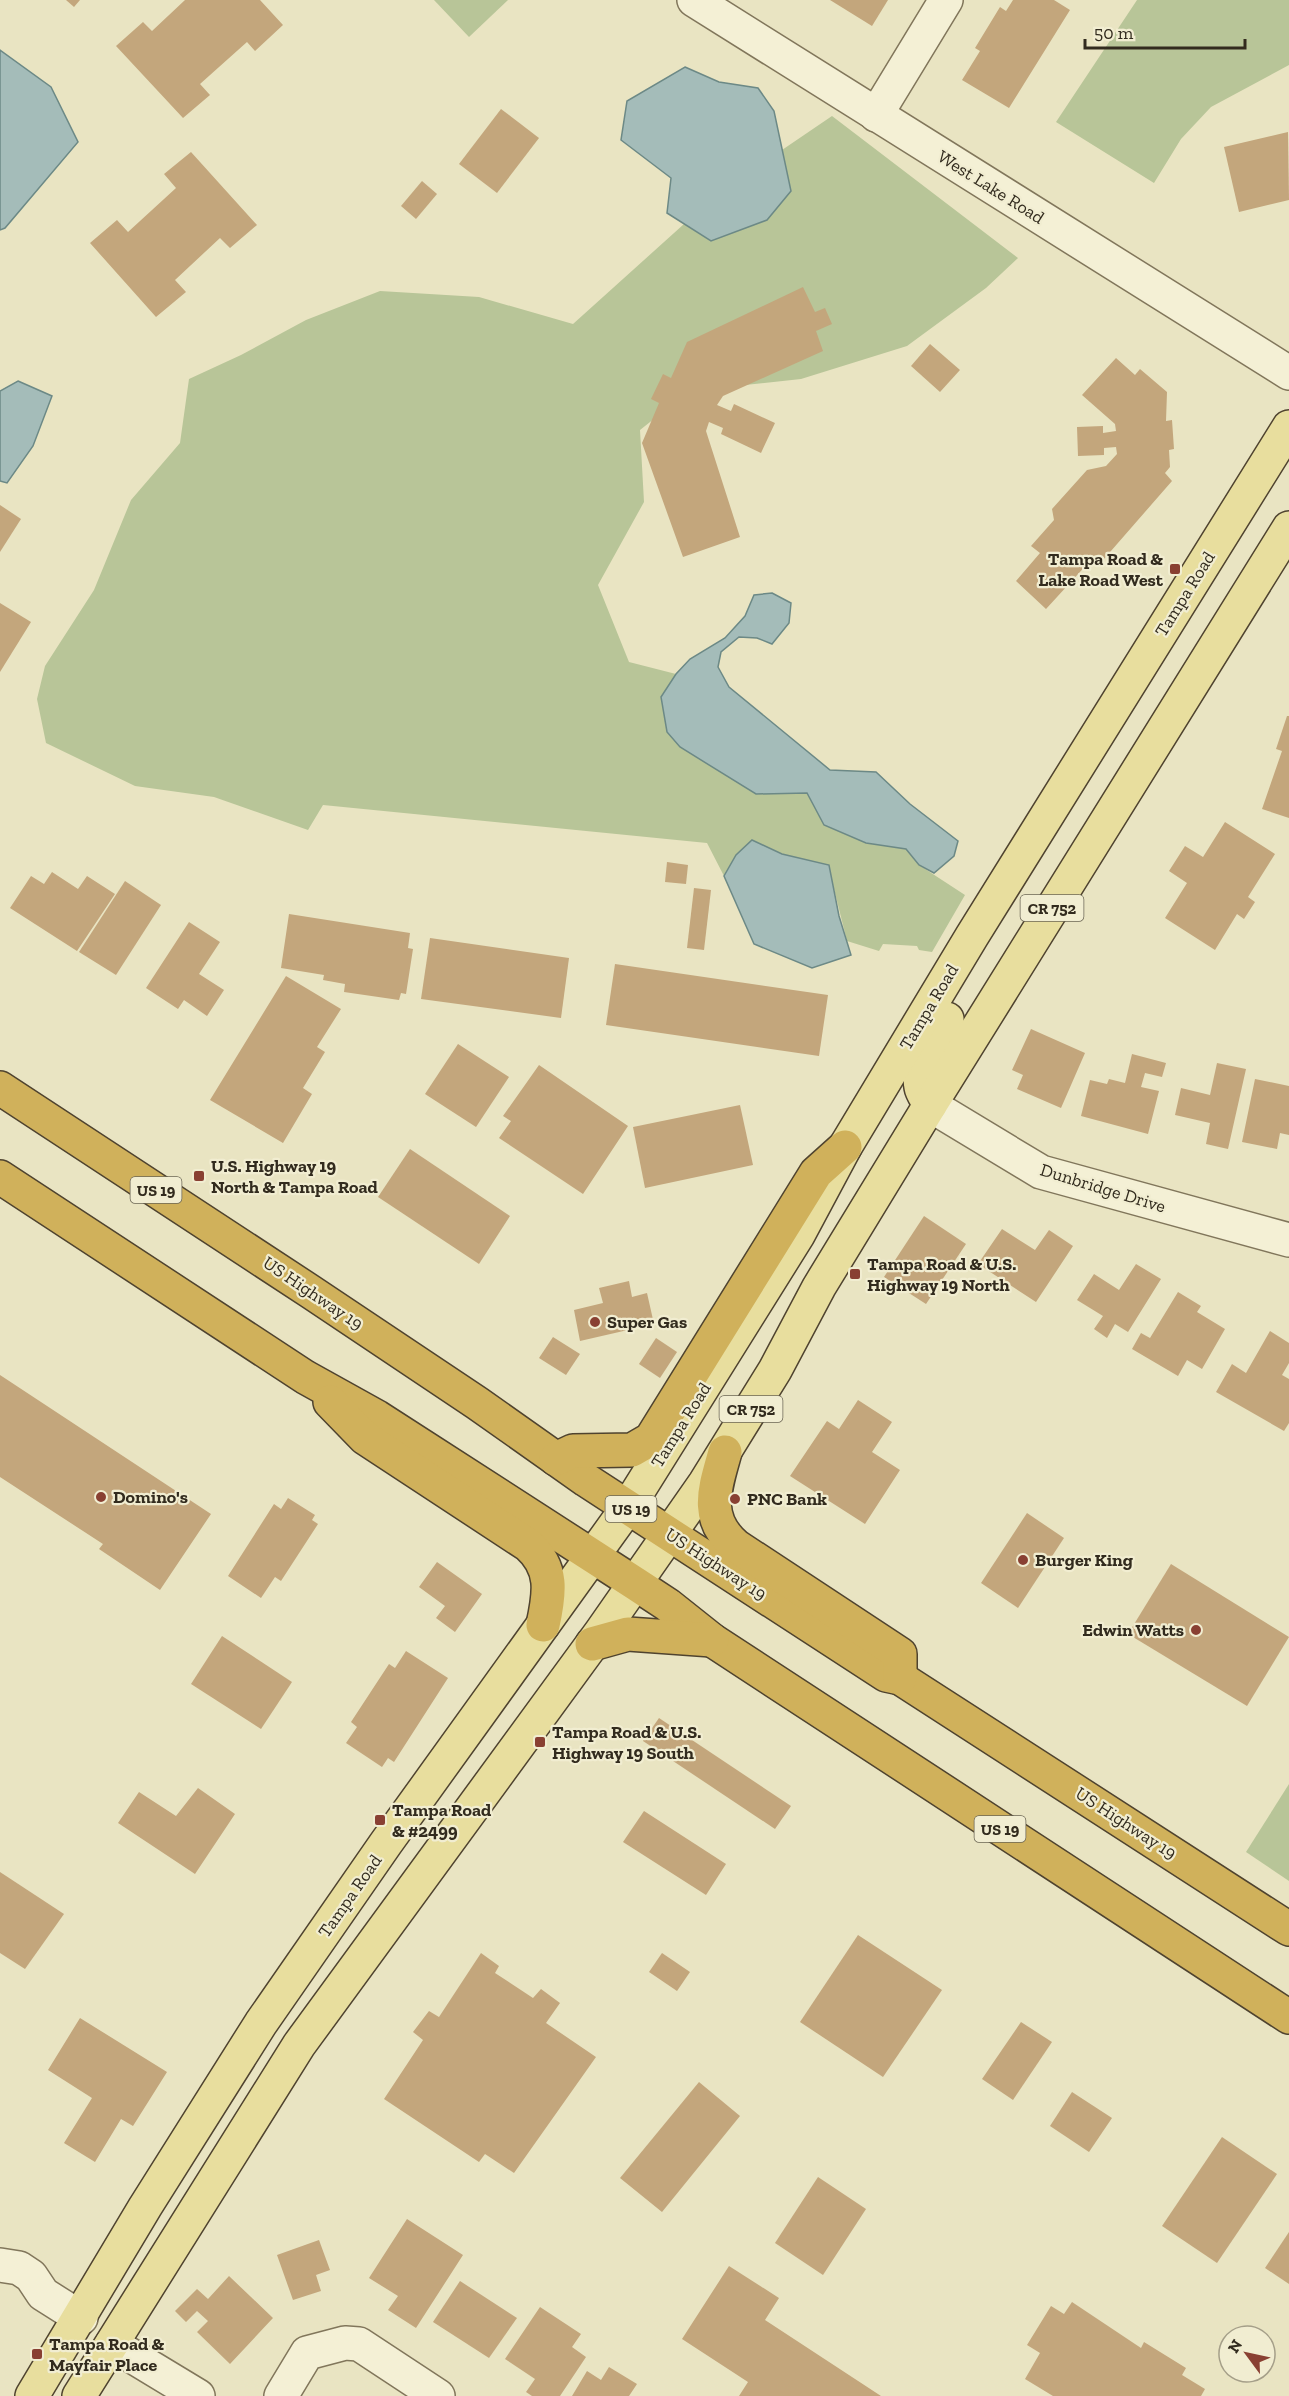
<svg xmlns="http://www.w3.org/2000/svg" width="1289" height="2396" font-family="'Zilla Slab',serif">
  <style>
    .green { fill: #b8c598 }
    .water { fill: #a4bcb9; stroke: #6c8986; stroke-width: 1.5 }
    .building { fill: #c3a67c }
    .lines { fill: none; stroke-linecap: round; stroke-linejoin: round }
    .minor-casing { stroke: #81765b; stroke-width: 36 }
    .major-casing { stroke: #4f432f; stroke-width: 36 }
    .highway-casing { stroke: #4f432f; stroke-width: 36 }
    .minor { stroke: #f4f0d5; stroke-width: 33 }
    .major { stroke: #e8de9e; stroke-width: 33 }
    .highway { stroke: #d0b15b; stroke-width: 33 }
    .poi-dot { fill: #894032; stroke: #f1edd1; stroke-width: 2 }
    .labels { text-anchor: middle; stroke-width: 4.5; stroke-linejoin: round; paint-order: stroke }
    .shield { fill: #f1edd1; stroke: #6b6554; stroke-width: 1.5 }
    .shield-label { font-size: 16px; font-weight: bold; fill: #322b1e }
    .street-label { font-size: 18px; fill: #322b1e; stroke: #f1edd1 }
    .poi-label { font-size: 18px; font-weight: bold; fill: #322b1e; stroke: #f1edd1; text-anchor: start }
  </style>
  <rect width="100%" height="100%" fill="#e9e4c2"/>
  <!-- green -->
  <g class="green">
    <polygon points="434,0 508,0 469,37"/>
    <polygon points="1137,0 1289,0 1289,65 1211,107 1181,139 1154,183 1056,122"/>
    <polygon points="832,116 1018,258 986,288 907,346 801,379 689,391 640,430 644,502 598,585 629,662 676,674 661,697 786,792 807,793 824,825 866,843 906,849 919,865 965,895 932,952 919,950 917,946 883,944 879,951 847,941 828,865 782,854 752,840 736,855 724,876 707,843 323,805 308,830 214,797 135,786 46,743 37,699 45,666 94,590 131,500 180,443 189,379 241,355 306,320 380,291 479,297 573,324 684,224 711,241 791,191 782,150"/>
    <polygon points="1289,1784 1289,1881 1246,1852"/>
  </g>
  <!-- water -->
  <g class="water">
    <polygon points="0,50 51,87 78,142 5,228 0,230"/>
    <polygon points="685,67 719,82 758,88 774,111 791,191 767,220 711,241 667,213 671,178 621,140 627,101"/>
    <polygon points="18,381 52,396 33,446 7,483 0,481 0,391"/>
    <polygon points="772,593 791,603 789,623 772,644 757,638 739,637 721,652 718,667 729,687 830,770 876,772 910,804 958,841 954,856 934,873 919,865 906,849 866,843 824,825 807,793 756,794 680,747 667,732 661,697 676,674 690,659 725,638 745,616 754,595"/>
    <polygon points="752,840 782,854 829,865 839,916 851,955 812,968 754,944 724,876 736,855"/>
  </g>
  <!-- building -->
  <g class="building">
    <polygon points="66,0 80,0 74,7"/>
    <polygon points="185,0 260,0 283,25 255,51 247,42 200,84 210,95 183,118 116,46 143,22 152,31"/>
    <polygon points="830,0 888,0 872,26"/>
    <polygon points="1013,0 1054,0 1070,10 1009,108 962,80 980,51 975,48 1000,7 1006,11"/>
    <polygon points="501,109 539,138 497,193 459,164"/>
    <polygon points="1288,132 1289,200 1239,212 1224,147"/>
    <polygon points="191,152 257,225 230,248 220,238 175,280 186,292 156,317 90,243 117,220 128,232 176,188 164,174"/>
    <polygon points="422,181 437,194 416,219 401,206"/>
    <polygon points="803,287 815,312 825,308 832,324 816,331 823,351 723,396 717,405 731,411 734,404 775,423 761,453 721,434 723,428 709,422 706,431 740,537 683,557 642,443 659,403 651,399 663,374 671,378 687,342"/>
    <polygon points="930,344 960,370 940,392 911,366"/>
    <polygon points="1116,358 1135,375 1140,369 1167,392 1166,421 1172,420 1174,449 1169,450 1170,467 1165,473 1172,481 1097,567 1090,561 1046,609 1016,581 1040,553 1031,546 1054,520 1052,509 1087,470 1106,466 1117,454 1116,447 1104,448 1104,455 1078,456 1077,427 1103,426 1103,433 1116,431 1115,424 1082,395"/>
    <polygon points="0,505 21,519 0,552"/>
    <polygon points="0,603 31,622 0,672"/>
    <polygon points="1287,716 1289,716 1289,818 1262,809 1282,751 1276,749"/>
    <polygon points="1225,822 1275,854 1248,897 1255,902 1244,919 1237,914 1215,950 1165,918 1187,883 1169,871 1185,846 1203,857"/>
    <polygon points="667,862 688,865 686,884 665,882"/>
    <polygon points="52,872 78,889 87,876 115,894 77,951 10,908 31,876 44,884"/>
    <polygon points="125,881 161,905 116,975 79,952"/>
    <polygon points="694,888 711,890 704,950 687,948"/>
    <polygon points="289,914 410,933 408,948 413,949 406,994 401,993 399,1000 344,992 345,984 323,980 324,975 281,968"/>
    <polygon points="189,922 220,942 199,974 224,990 207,1016 184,1000 178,1009 146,988"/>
    <polygon points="430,938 569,958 561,1018 421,999"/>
    <polygon points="615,964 828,995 819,1056 606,1025"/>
    <polygon points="286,976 341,1009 317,1047 325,1052 303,1088 312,1094 283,1143 210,1100"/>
    <polygon points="1031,1029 1085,1053 1061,1108 1017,1089 1023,1075 1012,1070"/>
    <polygon points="458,1044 509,1077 476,1127 425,1094"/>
    <polygon points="1132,1054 1166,1063 1162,1077 1145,1073 1141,1087 1159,1091 1148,1134 1081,1116 1090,1080 1107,1084 1109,1079 1125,1083"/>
    <polygon points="1217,1063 1246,1069 1228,1149 1206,1144 1210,1123 1175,1115 1181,1088 1210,1095"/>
    <polygon points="539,1065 628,1126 583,1194 499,1138 511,1121 503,1116"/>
    <polygon points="1255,1079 1289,1086 1289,1135 1280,1133 1277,1149 1242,1142"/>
    <polygon points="740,1105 753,1165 645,1188 633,1127"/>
    <polygon points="410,1149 510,1216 479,1264 378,1197"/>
    <polygon points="924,1216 966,1244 926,1304 884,1277"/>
    <polygon points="1002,1229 1035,1250 1049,1230 1073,1246 1036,1302 978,1264"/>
    <polygon points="1136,1264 1161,1279 1128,1332 1115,1324 1107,1338 1094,1329 1103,1316 1077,1300 1094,1274 1119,1290"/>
    <polygon points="629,1281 632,1297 647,1293 654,1324 580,1341 574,1310 603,1303 599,1288"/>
    <polygon points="1178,1292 1201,1306 1197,1312 1225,1329 1202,1369 1187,1360 1178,1376 1132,1349 1141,1333 1150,1338"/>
    <polygon points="1270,1331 1289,1343 1289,1363 1282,1375 1289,1379 1289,1423 1284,1431 1216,1392 1232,1364 1246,1373"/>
    <polygon points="553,1337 580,1354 566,1375 539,1358"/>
    <polygon points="656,1338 677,1352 660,1378 639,1364"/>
    <polygon points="0,1375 211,1514 160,1590 99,1549 103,1544 0,1477"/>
    <polygon points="858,1400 892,1422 872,1452 900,1470 865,1524 790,1476 827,1421 839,1429"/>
    <polygon points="288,1498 315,1515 312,1520 318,1524 281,1581 275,1577 261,1598 228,1576 274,1504 281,1509"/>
    <polygon points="1027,1513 1064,1538 1018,1608 981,1583"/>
    <polygon points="437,1562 482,1594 455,1632 436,1618 445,1606 419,1587"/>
    <polygon points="1171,1564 1289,1637 1247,1706 1128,1634"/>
    <polygon points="222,1636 292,1682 261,1729 191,1684"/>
    <polygon points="406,1651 448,1678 394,1762 388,1758 382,1767 346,1743 357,1727 351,1722 389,1664 395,1668"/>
    <polygon points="659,1718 791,1806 775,1829 643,1741"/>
    <polygon points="198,1788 235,1814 195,1874 118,1823 139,1792 176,1816"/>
    <polygon points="644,1811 726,1864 706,1895 623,1842"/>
    <polygon points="0,1872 64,1914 25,1969 0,1953"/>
    <polygon points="858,1935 942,1990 883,2077 800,2022"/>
    <polygon points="481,1953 499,1966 495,1973 533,1998 541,1989 560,2003 546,2023 596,2057 514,2173 485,2154 479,2162 384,2099 423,2040 413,2032 429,2011 439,2017"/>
    <polygon points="662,1953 690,1972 677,1991 649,1972"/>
    <polygon points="80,2018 167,2072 133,2126 121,2119 95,2162 64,2143 92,2098 48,2070"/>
    <polygon points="1021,2022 1052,2042 1013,2100 982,2079"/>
    <polygon points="699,2082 740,2116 662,2212 620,2178"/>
    <polygon points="1072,2092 1112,2118 1089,2152 1050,2126"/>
    <polygon points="1222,2137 1277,2174 1217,2263 1162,2226"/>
    <polygon points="818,2177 866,2209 823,2275 775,2243"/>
    <polygon points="407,2219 463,2255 416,2328 388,2310 398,2296 369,2278"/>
    <polygon points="1289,2232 1289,2284 1265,2268"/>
    <polygon points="319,2240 330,2270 316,2275 321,2291 293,2300 277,2255"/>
    <polygon points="729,2266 779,2298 765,2320 881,2396 739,2396 748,2382 682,2339"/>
    <polygon points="229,2276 273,2318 230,2364 197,2332 208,2321 197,2311 186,2322 175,2311 197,2289 208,2299"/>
    <polygon points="460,2281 517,2318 489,2358 433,2322"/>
    <polygon points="1072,2302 1141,2348 1144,2342 1186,2368 1182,2375 1205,2389 1201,2396 1053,2396 1025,2379 1040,2353 1027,2345 1051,2306 1064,2314"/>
    <polygon points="540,2307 581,2334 572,2347 586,2357 560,2396 532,2396 526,2392 535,2379 505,2359"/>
    <polygon points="609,2367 637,2384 629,2396 572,2396 587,2371 601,2380"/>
  </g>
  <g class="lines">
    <defs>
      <g id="minor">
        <polyline points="694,0 1289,373"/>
        <polyline points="876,115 946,0"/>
        <polyline points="930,1105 1041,1172 1289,1240"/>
        <polyline points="0,2265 19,2268 31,2276 43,2294 81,2318"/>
        <polyline points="112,2344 198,2396"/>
        <polyline points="281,2396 307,2353 345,2343 359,2344 438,2396"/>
      </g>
      <g id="major">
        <path d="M930 1105C927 1099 922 1093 921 1087 916 1063 936 1038 947 1019"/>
        <polyline points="32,2396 145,2207 261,2023 386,1843 628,1507 798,1235 845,1147 972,936 1289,427"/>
        <polyline points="79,2396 299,2045 601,1632 705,1483 775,1370 819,1287 930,1105 1289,528"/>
      </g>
      <g id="highway">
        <polyline points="0,1088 311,1292 477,1403 586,1480 886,1675 900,1678 1289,1929"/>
        <polyline points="0,1177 305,1377 377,1417 636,1584 668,1605 712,1640 1289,2017"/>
        <path d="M330 1402 365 1438 528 1545C554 1568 550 1593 543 1625"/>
        <path d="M725 1452C715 1488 703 1518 736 1546L900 1654V1678"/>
        <polyline points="556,1459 573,1451 632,1450 651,1439 816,1173 845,1147"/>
        <polyline points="592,1644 628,1634 712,1640"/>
      </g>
    </defs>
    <!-- minor casing -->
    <use href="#minor" class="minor-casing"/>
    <!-- major casing -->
    <use href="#major" class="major-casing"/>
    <!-- highway casing -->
    <use href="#highway" class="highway-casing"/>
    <!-- minor -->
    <use href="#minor" class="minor"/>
    <!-- major -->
    <use href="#major" class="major"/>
    <!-- highway -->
    <use href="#highway" class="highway"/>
  </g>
  <!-- markers -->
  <g class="poi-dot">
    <rect x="1169" y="563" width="12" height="12" rx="3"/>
    <rect x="193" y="1170" width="12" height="12" rx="3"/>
    <rect x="849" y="1268" width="12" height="12" rx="3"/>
    <circle cx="595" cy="1322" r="6"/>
    <circle cx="101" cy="1497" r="6"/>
    <circle cx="735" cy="1499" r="6"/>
    <circle cx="1023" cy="1560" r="6"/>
    <circle cx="1196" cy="1630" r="6"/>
    <rect x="534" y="1736" width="12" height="12" rx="3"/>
    <rect x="374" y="1814" width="12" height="12" rx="3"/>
    <rect x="31" y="2348" width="12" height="12" rx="3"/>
  </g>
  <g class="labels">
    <!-- shield labels -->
    <g class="shield">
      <rect x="1020.5" y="895" width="63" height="26" rx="4.5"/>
      <rect x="130.5" y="1177" width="51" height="26" rx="4.5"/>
      <rect x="719.5" y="1396" width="63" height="26" rx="4.5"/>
      <rect x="605.5" y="1496" width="51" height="26" rx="4.5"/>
      <rect x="974.5" y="1816" width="51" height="26" rx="4.5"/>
    </g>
    <g class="shield-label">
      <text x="1052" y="914">CR 752</text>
      <text x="156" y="1196">US 19</text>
      <text x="751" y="1415">CR 752</text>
      <text x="631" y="1515">US 19</text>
      <text x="1000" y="1835">US 19</text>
    </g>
    <!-- street labels -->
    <g class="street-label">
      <text transform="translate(991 187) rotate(32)" y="6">West Lake Road</text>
      <text transform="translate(1185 594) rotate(-58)" y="6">Tampa Road</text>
      <text transform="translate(929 1007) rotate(-59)" y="6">Tampa Road</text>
      <text transform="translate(1103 1188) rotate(17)" y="6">Dunbridge Drive</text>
      <text transform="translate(313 1293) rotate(34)" y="6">US Highway 19</text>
      <text transform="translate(681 1425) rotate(-58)" y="6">Tampa Road</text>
      <text transform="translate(716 1564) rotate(33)" y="6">US Highway 19</text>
      <text transform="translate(1126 1823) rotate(33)" y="6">US Highway 19</text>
      <text transform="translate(350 1896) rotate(-55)" y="6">Tampa Road</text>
    </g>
    <!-- poi labels -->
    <g class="poi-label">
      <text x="1163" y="565" text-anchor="end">Tampa Road &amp;<tspan x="1163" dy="21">Lake Road West</tspan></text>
      <text x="211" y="1172">U.S. Highway 19<tspan x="211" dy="21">North &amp; Tampa Road</tspan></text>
      <text x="867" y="1270">Tampa Road &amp; U.S.<tspan x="867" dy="21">Highway 19 North</tspan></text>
      <text x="607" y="1328">Super Gas</text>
      <text x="113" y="1503">Domino's</text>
      <text x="747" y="1505">PNC Bank</text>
      <text x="1035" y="1566">Burger King</text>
      <text x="1184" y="1636" text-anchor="end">Edwin Watts</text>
      <text x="552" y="1738">Tampa Road &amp; U.S.<tspan x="552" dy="21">Highway 19 South</tspan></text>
      <text x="392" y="1816">Tampa Road<tspan x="392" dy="21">&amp; #2499</tspan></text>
      <text x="49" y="2350">Tampa Road &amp;<tspan x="49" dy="21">Mayfair Place</tspan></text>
    </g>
  </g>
  <!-- north arrow -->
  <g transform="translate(1247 2354) rotate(303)"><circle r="28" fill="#f1edd1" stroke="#a59f89" stroke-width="1.5"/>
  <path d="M0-4.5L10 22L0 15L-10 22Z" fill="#894032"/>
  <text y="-9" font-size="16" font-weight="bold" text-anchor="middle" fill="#322b1e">N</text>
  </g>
  <!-- scale -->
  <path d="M1085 39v9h160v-9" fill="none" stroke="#322b1e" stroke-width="3"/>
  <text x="1094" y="39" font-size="18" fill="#322b1e" stroke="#f1edd1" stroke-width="4.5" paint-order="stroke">50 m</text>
</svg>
